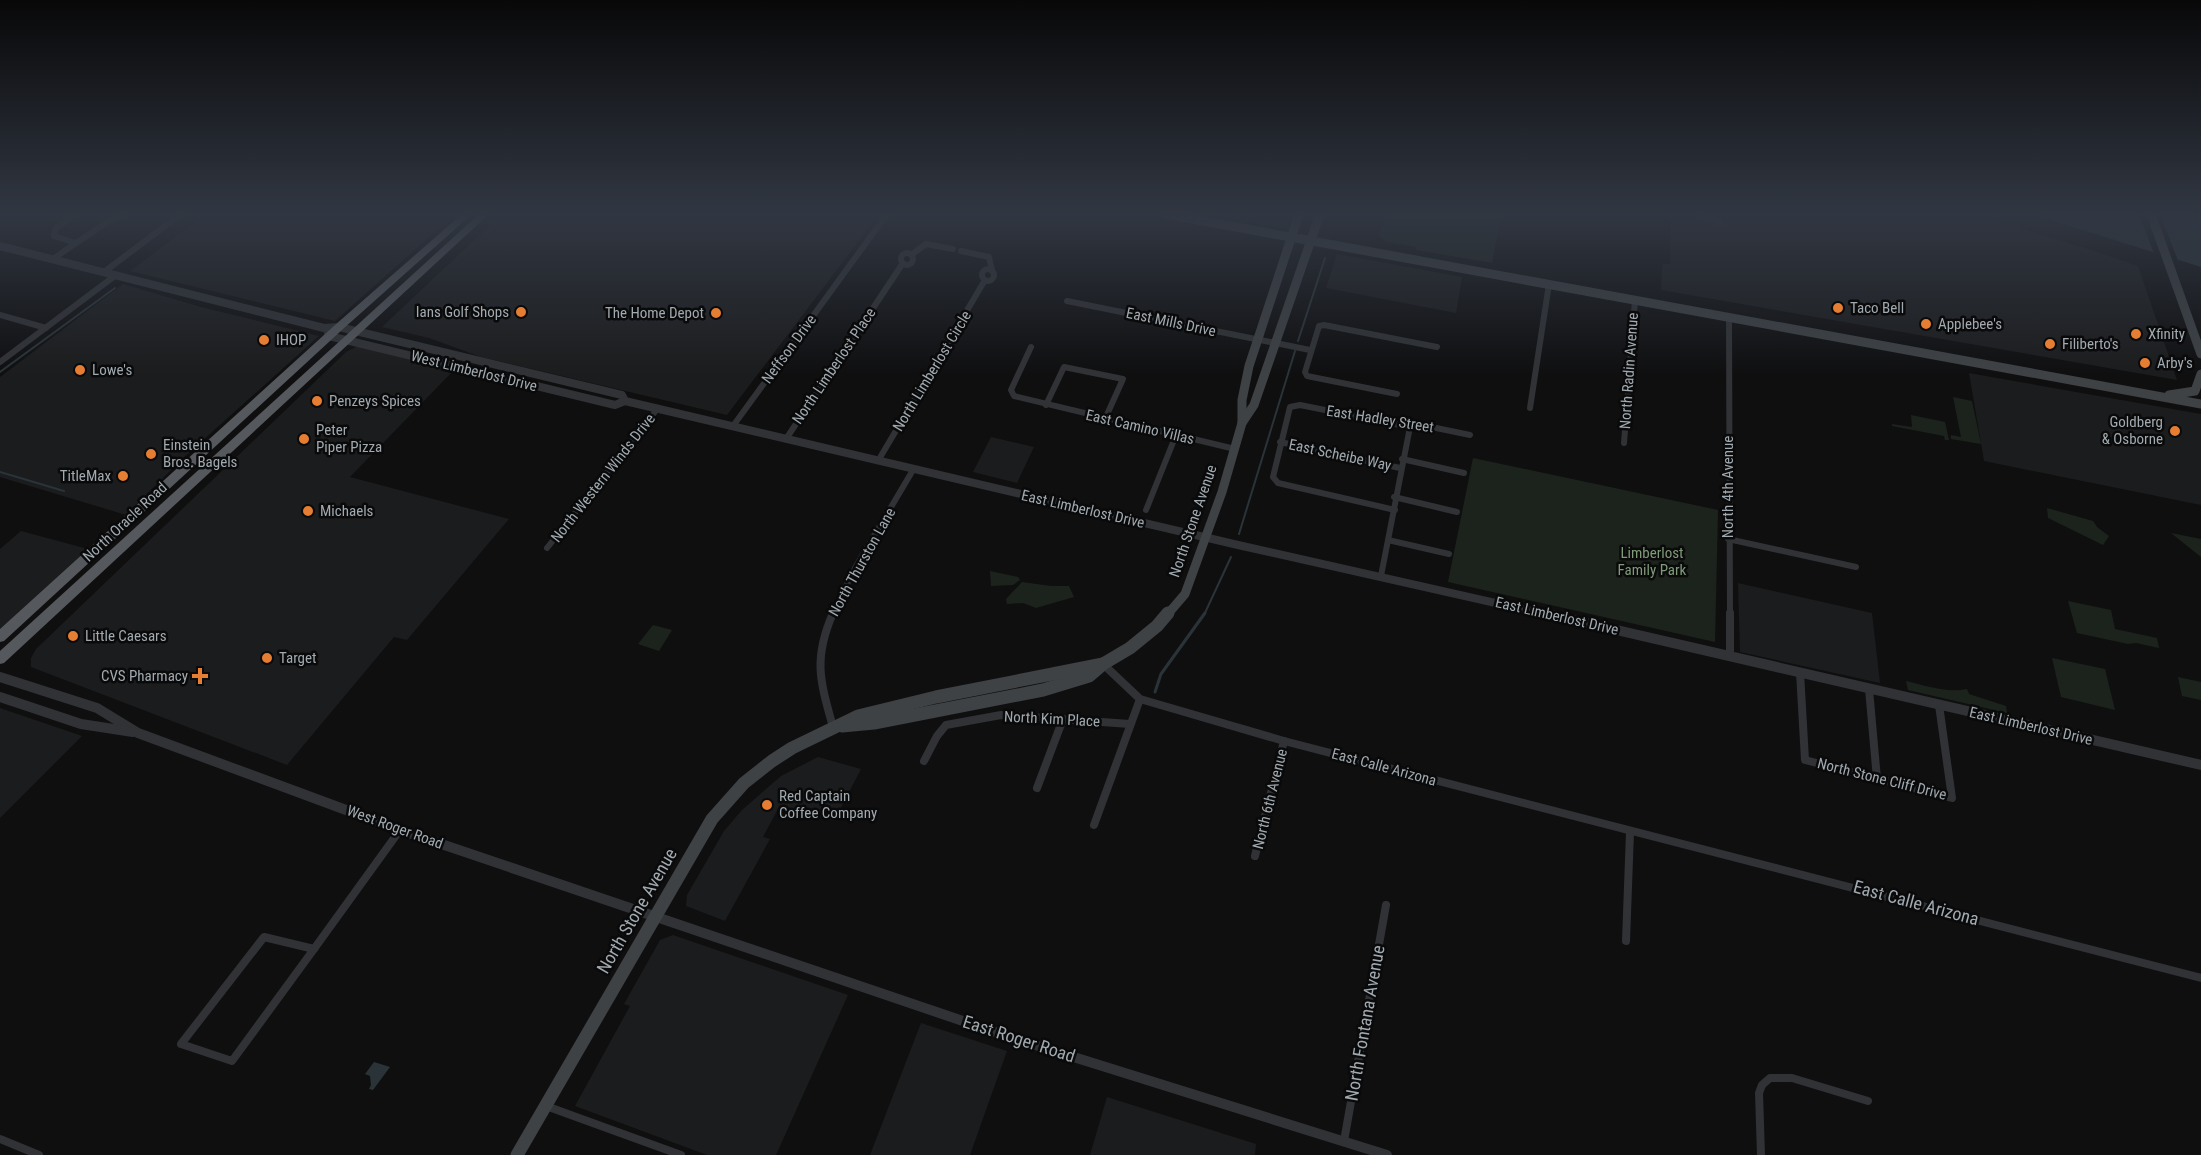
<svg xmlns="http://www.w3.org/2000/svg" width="2201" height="1155" font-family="'Roboto Condensed',sans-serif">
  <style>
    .built { fill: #1b1c1d }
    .green { fill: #1c231c }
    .water { fill: #2a3438 }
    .pier { fill: #0f0f10 }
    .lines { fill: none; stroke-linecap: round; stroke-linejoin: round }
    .stream-far1 { stroke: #2a3438; stroke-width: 2 }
    .stream { stroke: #2a3438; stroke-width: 3 }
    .minor-far1 { stroke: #303235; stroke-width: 6 }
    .minor { stroke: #303235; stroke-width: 8 }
    .tertiary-far1 { stroke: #303235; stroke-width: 8 }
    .tertiary { stroke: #303235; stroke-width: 10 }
    .secondary-far1 { stroke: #3e4245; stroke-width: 9 }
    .secondary { stroke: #3e4245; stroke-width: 13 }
    .trunk { fill: #55585d; fill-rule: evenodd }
    .poi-dot { fill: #e57d32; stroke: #0a0a0b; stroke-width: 2 }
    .labels { text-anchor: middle; stroke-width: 5; stroke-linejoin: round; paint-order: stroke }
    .poi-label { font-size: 15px; fill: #a1aab0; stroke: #0a0a0b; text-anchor: start }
    .street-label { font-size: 15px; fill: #a1aab0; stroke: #0a0a0b }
    .park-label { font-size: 15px; fill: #7f9b79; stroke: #0a0a0b }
    .near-street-label { font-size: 18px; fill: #a1aab0; stroke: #0a0a0b }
  </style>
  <rect width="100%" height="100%" fill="#0f0f10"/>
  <!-- built -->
  <g class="built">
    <polygon points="206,214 455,214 335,321 130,271"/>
    <polygon points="502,214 879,214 727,415 481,357 429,338 382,327"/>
    <polygon points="1198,214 1293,214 1287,229"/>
    <polygon points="1671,214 1962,214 1992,220 2101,253 2138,266 2177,380 1661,290 1662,268 1663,264 1670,264"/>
    <polygon points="1337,254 1462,277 1456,313 1326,288"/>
    <polygon points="123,284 201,307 319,336 181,460 126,515 0,477 0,377"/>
    <polygon points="358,346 455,369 350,477 509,519 407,640 394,637 287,765 31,667 31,658 36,649 346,352"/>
    <polygon points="1969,373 2201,414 2201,505 1984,461"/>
    <polygon points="991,437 1034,447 1017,483 973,472"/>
    <polygon points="21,531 88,549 0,629 0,549"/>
    <polygon points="1738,583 1872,613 1880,683 1740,652"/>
    <polygon points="0,708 82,736 0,818"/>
    <polygon points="818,757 861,769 834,821 780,805 763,837 770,839 725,921 686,906 687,895 724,831 742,810 781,776"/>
    <polygon points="673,935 848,995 776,1155 707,1155 575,1106 630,1006 624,1004 660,940"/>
    <polygon points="921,1023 1007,1051 970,1155 870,1155"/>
    <polygon points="1107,1097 1256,1144 1255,1155 1090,1155"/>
  </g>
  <!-- green -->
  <g class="green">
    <polygon points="1385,214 1501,214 1492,263 1416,250 1416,247 1386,242 1379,236"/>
    <polygon points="1953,397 1972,401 1981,444 1951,439 1951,435 1961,437"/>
    <polygon points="1911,415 1945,422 1949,440 1945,440 1944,436 1892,426 1892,424 1912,427"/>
    <polygon points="1473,458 1718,510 1715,642 1448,582"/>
    <polygon points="2047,508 2093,521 2097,527 2109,536 2103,545 2048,518"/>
    <polygon points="2171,533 2201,539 2201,557"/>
    <polygon points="990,571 1018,577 1020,580 1013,585 991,586"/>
    <polygon points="1022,582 1051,586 1069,586 1074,597 1036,608 1023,603 1007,604 1006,599"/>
    <polygon points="2068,601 2111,610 2115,629 2157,638 2159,648 2136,643 2128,644 2077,633"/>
    <polygon points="653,625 672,630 659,651 638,644"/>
    <polygon points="2052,658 2105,669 2115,710 2061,697"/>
    <polygon points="2178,677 2201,682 2201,700 2182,696"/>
    <path d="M1906 681C1927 686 1946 693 1967 689L1969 694 2006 706 2007 713 1908 690Z"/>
  </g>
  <!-- water -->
  <g class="water">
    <polygon points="2031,214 2190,214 2201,216 2201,267"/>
    <polygon points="374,1062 390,1067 373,1090 369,1089 371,1085 370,1076 365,1074"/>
  </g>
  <!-- pier -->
  <polygon class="pier" points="2139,214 2160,214 2179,263 2155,256"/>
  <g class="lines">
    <!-- stream-far1 -->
    <g class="stream-far1">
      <polyline points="1298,341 1325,258"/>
      <polyline points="0,372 115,288"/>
      <polyline points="0,472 64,491"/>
      <polyline points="1239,534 1295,351"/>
      <polyline points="1204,615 1231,557"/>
    </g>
    <!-- stream -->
    <polyline class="stream" points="1155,692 1161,674 1205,613"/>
    <!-- minor-far1 -->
    <g class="minor-far1">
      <polyline points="76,214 56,228 54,236 76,243 109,221 128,214"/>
      <polyline points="1694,214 1720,222"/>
      <polyline points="961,251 989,257 992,271"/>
      <circle cx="907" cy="259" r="6"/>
      <polyline points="911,255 926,244 953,249"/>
      <polyline points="53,259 76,243"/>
      <circle cx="988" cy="275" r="6"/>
      <polyline points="104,272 181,214"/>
      <polyline points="1067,301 1310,350"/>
      <polyline points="0,315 46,328"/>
      <polyline points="1729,317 1730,615"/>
      <polyline points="1031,347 1011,390 1014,396 1235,449"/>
      <polyline points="0,362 116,275"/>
      <polyline points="1397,394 1307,376 1305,372 1319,326 1324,325 1437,347"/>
      <polyline points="1046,405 1064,367 1123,379 1105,419"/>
      <polyline points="1530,408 1549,284"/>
      <polyline points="733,426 887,214"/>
      <polyline points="786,439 903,263"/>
      <polyline points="1280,442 1400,468"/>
      <polyline points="1624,443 1635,300"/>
      <polyline points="1402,459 1464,473"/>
      <polyline points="878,461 985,280"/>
      <polyline points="1394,497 1457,512"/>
      <polyline points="1146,510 1176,435"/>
      <polyline points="1395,510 1278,483 1273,477 1290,407 1300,405 1410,427 1412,423 1470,435"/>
      <polyline points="1728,539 1856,567"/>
      <polyline points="1388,540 1449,554"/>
      <polyline points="547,548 658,408"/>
      <polyline points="1381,576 1410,427"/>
      <polyline points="832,615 855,568 913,470"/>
    </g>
    <!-- minor -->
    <g class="minor">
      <path d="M833 613C813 659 820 681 833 727"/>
      <polyline points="1730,613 1730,656"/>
      <polyline points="1103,664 1140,699 1284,741 2201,978"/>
      <polyline points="1800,672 1805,760 1952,798 1939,705"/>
      <polyline points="1869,689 1877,779"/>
      <polyline points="924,761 937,736 946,725 1001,715 1130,724"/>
      <polyline points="1037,788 1063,719"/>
      <polyline points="1094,825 1140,699"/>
      <polyline points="1255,856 1284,741"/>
      <polygon points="264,937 314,949 232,1061 181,1044"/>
      <polyline points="1626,941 1630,832"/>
      <polyline points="314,949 400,830"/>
      <polyline points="546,1106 681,1155"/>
      <polyline points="0,1139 39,1155"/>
      <polyline points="1344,1141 1386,905"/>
      <polyline points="1761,1155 1759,1093 1762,1085 1770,1078 1792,1078 1868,1101"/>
    </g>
    <!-- tertiary-far1 -->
    <g class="tertiary-far1">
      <polyline points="0,246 324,328 339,327 622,395 625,401 1238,545 1549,615"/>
      <polyline points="327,329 329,336 615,405 625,401"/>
    </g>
    <!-- tertiary -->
    <g class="tertiary">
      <polyline points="1543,613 2201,765"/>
      <polyline points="0,677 97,708 138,733 400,830 1013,1038 1387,1155"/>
      <polyline points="0,697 81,724 133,732"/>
    </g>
    <!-- secondary-far1 -->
    <g class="secondary-far1">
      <polyline points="1165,214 2201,404"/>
      <polyline points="2151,214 2201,354"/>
      <polyline points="2169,395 2195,391 2201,374"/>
      <polyline points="1242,423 1242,400 1249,366 1299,214"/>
      <polyline points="1167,615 1185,594 1222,492 1242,423 1254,405 1320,214"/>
    </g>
    <!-- secondary -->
    <g class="secondary">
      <polyline points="842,726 874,723 1043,690 1089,676 1103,664 1130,648 1157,626 1168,613"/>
      <polyline points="517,1155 712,819 744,783 772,761 792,748 858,716 936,697 1103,664"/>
    </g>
    <!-- trunk -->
    <g class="trunk">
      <polygon points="462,214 472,214 343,329 4,641 0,642 0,629 335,325"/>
      <polygon points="479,214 489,214 4,663 0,664 0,651"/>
    </g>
  </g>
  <!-- sky -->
  <linearGradient id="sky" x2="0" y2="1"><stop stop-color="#080809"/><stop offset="0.57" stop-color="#313742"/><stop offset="1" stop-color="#313742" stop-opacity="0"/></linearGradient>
  <rect width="2201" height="375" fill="url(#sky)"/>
  <!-- markers -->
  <g class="poi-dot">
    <circle cx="1838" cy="308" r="6"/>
    <circle cx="521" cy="312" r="6"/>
    <circle cx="716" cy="313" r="6"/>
    <circle cx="1926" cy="324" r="6"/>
    <circle cx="2136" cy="334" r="6"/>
    <circle cx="264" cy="340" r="6"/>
    <circle cx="2050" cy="344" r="6"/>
    <circle cx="2145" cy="363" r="6"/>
    <circle cx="80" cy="370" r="6"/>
    <circle cx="317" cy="401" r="6"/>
    <circle cx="2175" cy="431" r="6"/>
    <circle cx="304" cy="439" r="6"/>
    <circle cx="151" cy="454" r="6"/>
    <circle cx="123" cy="476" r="6"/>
    <circle cx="308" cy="511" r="6"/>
    <circle cx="73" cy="636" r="6"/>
    <circle cx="267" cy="658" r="6"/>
    <path d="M197 667h6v6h6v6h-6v6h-6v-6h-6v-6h6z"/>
    <circle cx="767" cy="805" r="6"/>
  </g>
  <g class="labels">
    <!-- poi labels -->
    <g class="poi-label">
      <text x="1850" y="313">Taco Bell</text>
      <text x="509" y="317" text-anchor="end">Ians Golf Shops</text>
      <text x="704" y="318" text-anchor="end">The Home Depot</text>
      <text x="1938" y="329">Applebee's</text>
      <text x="2148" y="339">Xfinity</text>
      <text x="276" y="345">IHOP</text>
      <text x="2062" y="349">Filiberto's</text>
      <text x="2157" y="368">Arby's</text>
      <text x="92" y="375">Lowe's</text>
      <text x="329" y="406">Penzeys Spices</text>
      <text x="2163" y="427" text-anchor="end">Goldberg<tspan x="2163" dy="17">&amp; Osborne</tspan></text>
      <text x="316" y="435">Peter<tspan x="316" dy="17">Piper Pizza</tspan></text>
      <text x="163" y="450">Einstein<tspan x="163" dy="17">Bros. Bagels</tspan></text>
      <text x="111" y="481" text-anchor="end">TitleMax</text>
      <text x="320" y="516">Michaels</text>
      <text x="85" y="641">Little Caesars</text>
      <text x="279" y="663">Target</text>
      <text x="188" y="681" text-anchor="end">CVS Pharmacy</text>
      <text x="779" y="801">Red Captain<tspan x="779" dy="17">Coffee Company</tspan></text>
    </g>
    <!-- street labels -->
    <g class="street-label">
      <text transform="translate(1171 322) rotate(12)" y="5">East Mills Drive</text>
      <text transform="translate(789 349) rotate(-54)" y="5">Neffson Drive</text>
      <text transform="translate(834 366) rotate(-56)" y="5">North Limberlost Place</text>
      <text transform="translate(474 371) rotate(14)" y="5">West Limberlost Drive</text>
      <text transform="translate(932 371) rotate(-59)" y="5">North Limberlost Circle</text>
      <text transform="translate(1629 371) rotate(-86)" y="5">North Radin Avenue</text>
      <text transform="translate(1380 419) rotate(9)" y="5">East Hadley Street</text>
      <text transform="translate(1140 427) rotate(13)" y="5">East Camino Villas</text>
      <text transform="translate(1340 455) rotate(12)" y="5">East Scheibe Way</text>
      <text transform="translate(603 478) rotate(-52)" y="5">North Western Winds Drive</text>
      <text transform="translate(1728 487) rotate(-90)" y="5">North 4th Avenue</text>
      <text transform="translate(1083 509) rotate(13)" y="5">East Limberlost Drive</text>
      <text transform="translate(1193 521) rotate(-71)" y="5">North Stone Avenue</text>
      <text transform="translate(125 522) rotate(-43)" y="5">North Oracle Road</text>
      <text transform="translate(862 562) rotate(-61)" y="5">North Thurston Lane</text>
      <text transform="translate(1557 616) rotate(13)" y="5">East Limberlost Drive</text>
      <text transform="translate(1052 719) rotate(3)" y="5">North Kim Place</text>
      <text transform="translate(2031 726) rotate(13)" y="5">East Limberlost Drive</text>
      <text transform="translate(1384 767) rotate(15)" y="5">East Calle Arizona</text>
      <text transform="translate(1882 779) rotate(14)" y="5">North Stone Cliff Drive</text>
      <text transform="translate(1270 799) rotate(-76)" y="5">North 6th Avenue</text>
      <text transform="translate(395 827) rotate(20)" y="5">West Roger Road</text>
    </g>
    <!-- park labels -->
    <g class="park-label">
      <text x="1652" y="558">Limberlost<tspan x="1652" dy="17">Family Park</tspan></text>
    </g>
    <!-- near-street labels -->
    <g class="near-street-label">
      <text transform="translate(1916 903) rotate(15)" y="6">East Calle Arizona</text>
      <text transform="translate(637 911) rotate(-60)" y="6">North Stone Avenue</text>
      <text transform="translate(1365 1023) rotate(-80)" y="6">North Fontana Avenue</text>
      <text transform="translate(1019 1039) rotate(18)" y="6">East Roger Road</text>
    </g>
  </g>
</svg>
